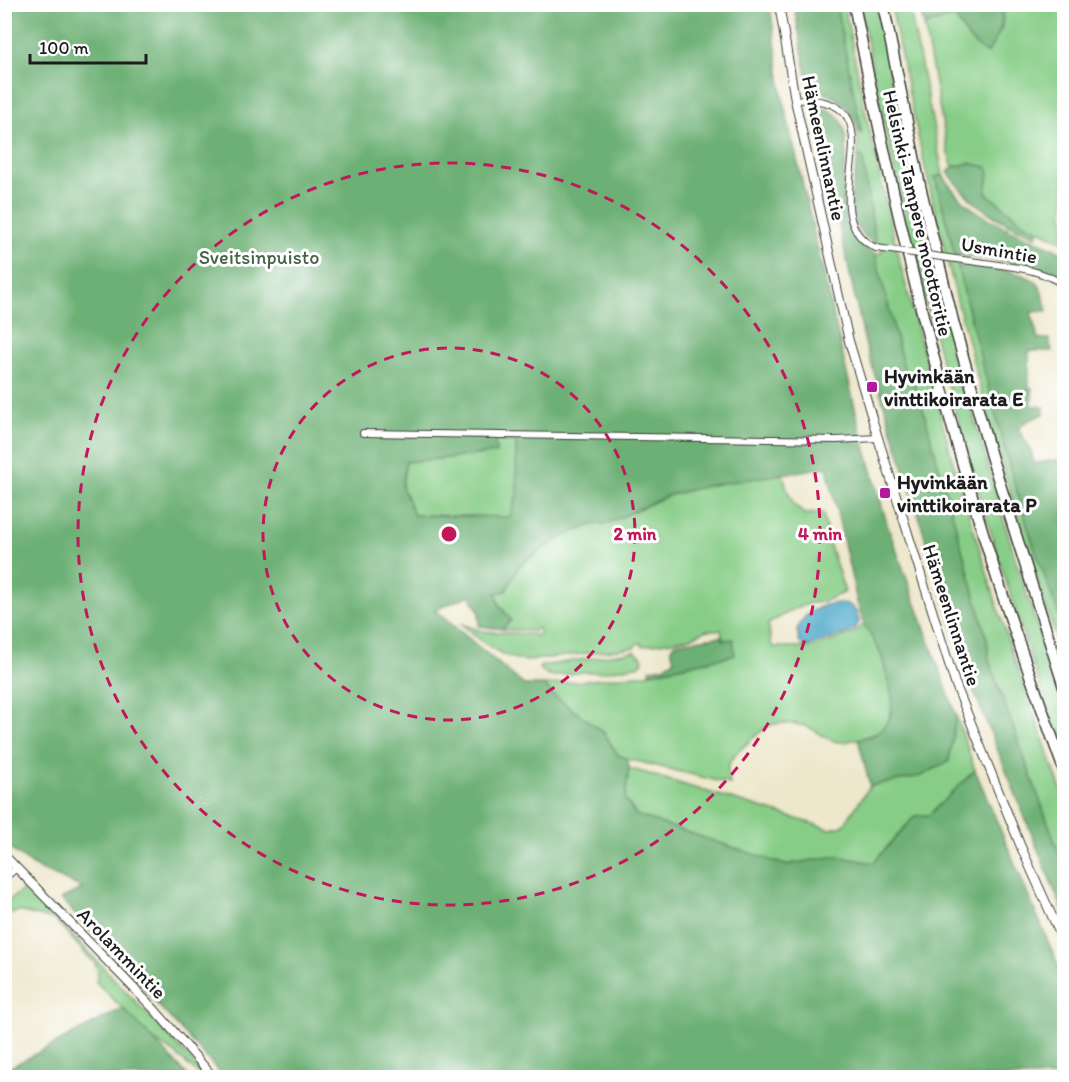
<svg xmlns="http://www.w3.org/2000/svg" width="1069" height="1082" font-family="Itim,sans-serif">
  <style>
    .green { fill: #87cd87; stroke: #527452; stroke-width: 1.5 }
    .forest { fill: #6db074; stroke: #446648; stroke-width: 1.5; fill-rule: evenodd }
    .water { fill: #4ba7c9; stroke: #346272; stroke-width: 1.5 }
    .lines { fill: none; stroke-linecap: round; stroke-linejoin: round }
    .minor-casing { stroke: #3b3a36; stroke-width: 8 }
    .tertiary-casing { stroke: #3b3a36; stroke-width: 10 }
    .secondary-casing { stroke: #3b3a36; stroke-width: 10 }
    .motorway-casing { stroke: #3b3a36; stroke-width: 13 }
    .minor { stroke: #fff; stroke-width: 6 }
    .tertiary { stroke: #fff; stroke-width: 8 }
    .secondary { stroke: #fff; stroke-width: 8 }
    .motorway { stroke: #fff; stroke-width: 10 }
    .minor-bridge-casing { stroke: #3b3a36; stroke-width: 8; stroke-linecap: butt }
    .minor-bridge { stroke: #fff; stroke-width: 6 }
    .ring { fill: none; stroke: #c2185b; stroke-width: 3; stroke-dasharray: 10 8 }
    .poi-dot { fill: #b5179e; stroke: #fff; stroke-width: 2 }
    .labels { text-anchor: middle; stroke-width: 6; stroke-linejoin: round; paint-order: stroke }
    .street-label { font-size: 20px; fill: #1c1c1c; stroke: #fff }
    .park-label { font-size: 20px; fill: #476347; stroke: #fff }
    .poi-label { font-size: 20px; font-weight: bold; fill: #1c1c1c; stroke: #fff; text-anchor: start }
    .centre { fill: #c2185b; stroke: #fff; stroke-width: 3 }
    .ring-label { font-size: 18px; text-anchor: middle; font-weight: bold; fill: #c2185b; stroke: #fff; stroke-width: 6; stroke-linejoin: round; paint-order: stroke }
  </style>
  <rect width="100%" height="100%" fill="#fff"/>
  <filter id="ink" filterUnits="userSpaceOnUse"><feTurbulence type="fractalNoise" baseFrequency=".0167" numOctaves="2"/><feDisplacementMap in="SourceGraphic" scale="12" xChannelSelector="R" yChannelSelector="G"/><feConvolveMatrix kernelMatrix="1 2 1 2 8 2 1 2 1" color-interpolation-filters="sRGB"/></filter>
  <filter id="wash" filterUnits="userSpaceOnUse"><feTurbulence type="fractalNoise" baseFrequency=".008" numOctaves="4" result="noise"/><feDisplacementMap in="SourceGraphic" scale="24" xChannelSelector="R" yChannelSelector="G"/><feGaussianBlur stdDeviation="1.35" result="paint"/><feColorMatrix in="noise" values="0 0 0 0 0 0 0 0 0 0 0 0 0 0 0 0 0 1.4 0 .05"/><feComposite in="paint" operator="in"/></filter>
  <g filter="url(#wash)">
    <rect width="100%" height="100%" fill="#ede7cb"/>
    <!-- green -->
    <g class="green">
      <polygon points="829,5 844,5 867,120 899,260 954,466 1010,647 1064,798 1064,867 989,661 987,639 918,392 904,369 875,253 881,254 882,246 876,245 862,157 858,157 857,129 861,133"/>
      <path d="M860 5H876L905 148 959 367 1016 561 1064 708V757C979 511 907 261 860 5Z"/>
      <path d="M891 5H909L943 175 935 178 1010 469 1033 544 1064 627V661C991 446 934 227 891 5Z"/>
      <polygon points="1009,5 1064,5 1064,242 1024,223 986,193 989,173 969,163 953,167 948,153 924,25 955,17 970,40 1002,30 1003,11"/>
      <polygon points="495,441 516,442 517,495 510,517 414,515 401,486 406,462 496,453"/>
      <path d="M783 473C787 490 790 503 804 514L823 513 828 540 845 592 822 602 810 603 792 610 768 624 772 647H815L853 633 864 624C885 654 917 727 861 738 854 739 846 743 839 742 827 741 820 733 810 728 802 724 784 722 774 724 766 725 734 754 730 762 726 770 728 777 730 784L628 759 618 755 603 732 553 695 544 685 646 674 735 655 723 640 721 630H707L690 638 642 646 641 643H637L635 647 526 661C498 657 480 640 460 623L481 631 540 635 538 628 534 631 502 629 511 620 499 605 496 592 506 591 518 567 560 538 591 525 608 523 669 495 710 485Z"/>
      <polygon points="635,651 642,657 643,661 640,665 602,672 584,672 555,676 548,675 539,668 541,666"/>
      <polygon points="956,715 975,770 929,815 915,816 873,863 836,856 785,865 636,815 625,799 629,768 830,829 843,826 870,786 921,776 949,761"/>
      <polygon points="27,887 207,1077 202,1077 173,1052 155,1041 96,982 98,971 95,964 55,920 18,911 12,914 5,903"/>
    </g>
    <!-- forest -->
    <g class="forest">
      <path d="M4 5H770L783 100 859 425 887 524 956 715 949 761 921 776 870 786 858 739 872 736 881 731 891 716 892 696 881 654 864 624 858 606 827 467 711 485 669 495 608 523 591 525 560 538 528 558 518 567 506 591 496 593 499 605 511 620 502 629 479 626V612L470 595 435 610 524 685H544L553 695 603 732 618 755 628 759 629 768 625 799 636 815 785 865 836 856 873 863 915 816 929 815 975 770 1064 979V1077H224L61 899 83 888 39 869 5 845ZM495 441 516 442 517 495 510 517 414 515 402 486 406 462 496 453Z"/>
      <path d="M794 5H836L862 133C854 127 854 117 848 109 838 95 821 94 808 83Z"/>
      <path d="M919 5H1001C1006 25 997 37 987 54L970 40 955 17 924 25Z"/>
      <path d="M817 107C884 116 804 223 875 253L904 369 918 391 987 639 989 661 1064 867V914L969 679 865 343 815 116Z"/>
      <path d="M862 156 876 245C871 241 865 237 861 232 843 212 855 180 858 157Z"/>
      <path d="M969 163 987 167 989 173 986 193 1024 223 1039 231 1036 236C1001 223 968 204 948 172L953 167Z"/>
      <path d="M943 175C948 183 953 191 960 198 986 223 1031 238 1064 253V282C1031 262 993 260 955 255L935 177Z"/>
      <path d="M957 264C975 266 1027 270 1038 284 1043 291 1045 303 1047 311L1031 312 1038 339H1049L1052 351H1029V388H1032V406L1044 407V414L1027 421 1018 429 1031 450 1034 463 1064 459V627C1016 510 988 386 957 264Z"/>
      <polygon points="722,636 723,640 733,639 735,655 650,673 650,669 664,667 674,660 671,648 676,643"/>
      <polygon points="123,1008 189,1077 5,1077 5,1070"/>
    </g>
    <!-- water -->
    <path class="water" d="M842 603C853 604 857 611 859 622 857 626 857 627 853 630 849 633 810 646 805 646L799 642 797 630C803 612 823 603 842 603Z"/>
  </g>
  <g filter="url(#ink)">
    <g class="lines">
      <defs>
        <g id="minor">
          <path d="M795 100C911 94 804 215 876 248"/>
          <path d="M985 263C1013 267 1041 269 1064 285"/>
          <polyline points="363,433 836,440 878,438"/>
          <polyline points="4,878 17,868"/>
        </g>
        <polyline id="tertiary" points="4,855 155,1010 214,1078"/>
        <polyline id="secondary" points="779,4 795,100 849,341 878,438 955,683 1021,847 1064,943"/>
        <g id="motorway">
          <path d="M854 4C889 186 932 366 986 543 1009 619 1037 695 1064 770"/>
          <polyline points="883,4 920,186 953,321 991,456 1064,687"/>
        </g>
      </defs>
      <!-- minor casing -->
      <use href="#minor" class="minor-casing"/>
      <!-- tertiary casing -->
      <use href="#tertiary" class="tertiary-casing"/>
      <!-- secondary casing -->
      <use href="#secondary" class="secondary-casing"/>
      <!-- motorway casing -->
      <use href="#motorway" class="motorway-casing"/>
      <!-- minor -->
      <use href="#minor" class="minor"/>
      <!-- tertiary -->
      <use href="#tertiary" class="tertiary"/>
      <!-- secondary -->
      <use href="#secondary" class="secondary"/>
      <!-- motorway -->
      <use href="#motorway" class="motorway"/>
      <defs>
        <polyline id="minor-bridge" points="876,248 985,263"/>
      </defs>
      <!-- minor-bridge casing -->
      <use href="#minor-bridge" class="minor-bridge-casing"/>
      <!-- minor-bridge -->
      <use href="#minor-bridge" class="minor-bridge"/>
    </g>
  </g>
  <!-- distance rings -->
  <g class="ring">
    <circle cx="449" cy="534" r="186"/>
    <circle cx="449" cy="534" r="371"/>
  </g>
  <!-- markers -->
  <g class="poi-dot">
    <rect x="866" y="381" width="12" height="12" rx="3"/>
    <rect x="879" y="487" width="12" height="12" rx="3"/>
  </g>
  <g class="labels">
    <!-- street labels -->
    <g class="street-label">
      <text transform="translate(824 148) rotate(78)" y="7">Hämeenlinnantie</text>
      <text transform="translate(918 213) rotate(77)" y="7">Helsinki-Tampere moottoritie</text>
      <text transform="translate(999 250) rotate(10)" y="7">Usmintie</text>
      <text transform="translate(952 615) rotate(72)" y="7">Hämeenlinnantie</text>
      <text transform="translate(122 953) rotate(46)" y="7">Arolammintie</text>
    </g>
    <!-- park labels -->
    <g class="park-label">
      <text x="259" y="264">Sveitsinpuisto</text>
    </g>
    <!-- poi labels -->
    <g class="poi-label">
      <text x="884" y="383">Hyvinkään<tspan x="884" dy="23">vinttikoirarata E</tspan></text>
      <text x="897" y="489">Hyvinkään<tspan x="897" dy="23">vinttikoirarata P</tspan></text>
    </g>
  </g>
  <circle cx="449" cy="534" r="9" class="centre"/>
  <g class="ring-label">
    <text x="635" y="540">2 min</text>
    <text x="820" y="540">4 min</text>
  </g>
  <!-- margin -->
  <rect width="1069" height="1082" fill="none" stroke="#fff" stroke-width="24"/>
  <!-- scale -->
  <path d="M30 54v9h116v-9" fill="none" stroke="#1c1c1c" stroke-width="3"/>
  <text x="39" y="54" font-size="18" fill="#1c1c1c" stroke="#ffffff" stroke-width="4.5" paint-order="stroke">100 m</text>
</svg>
